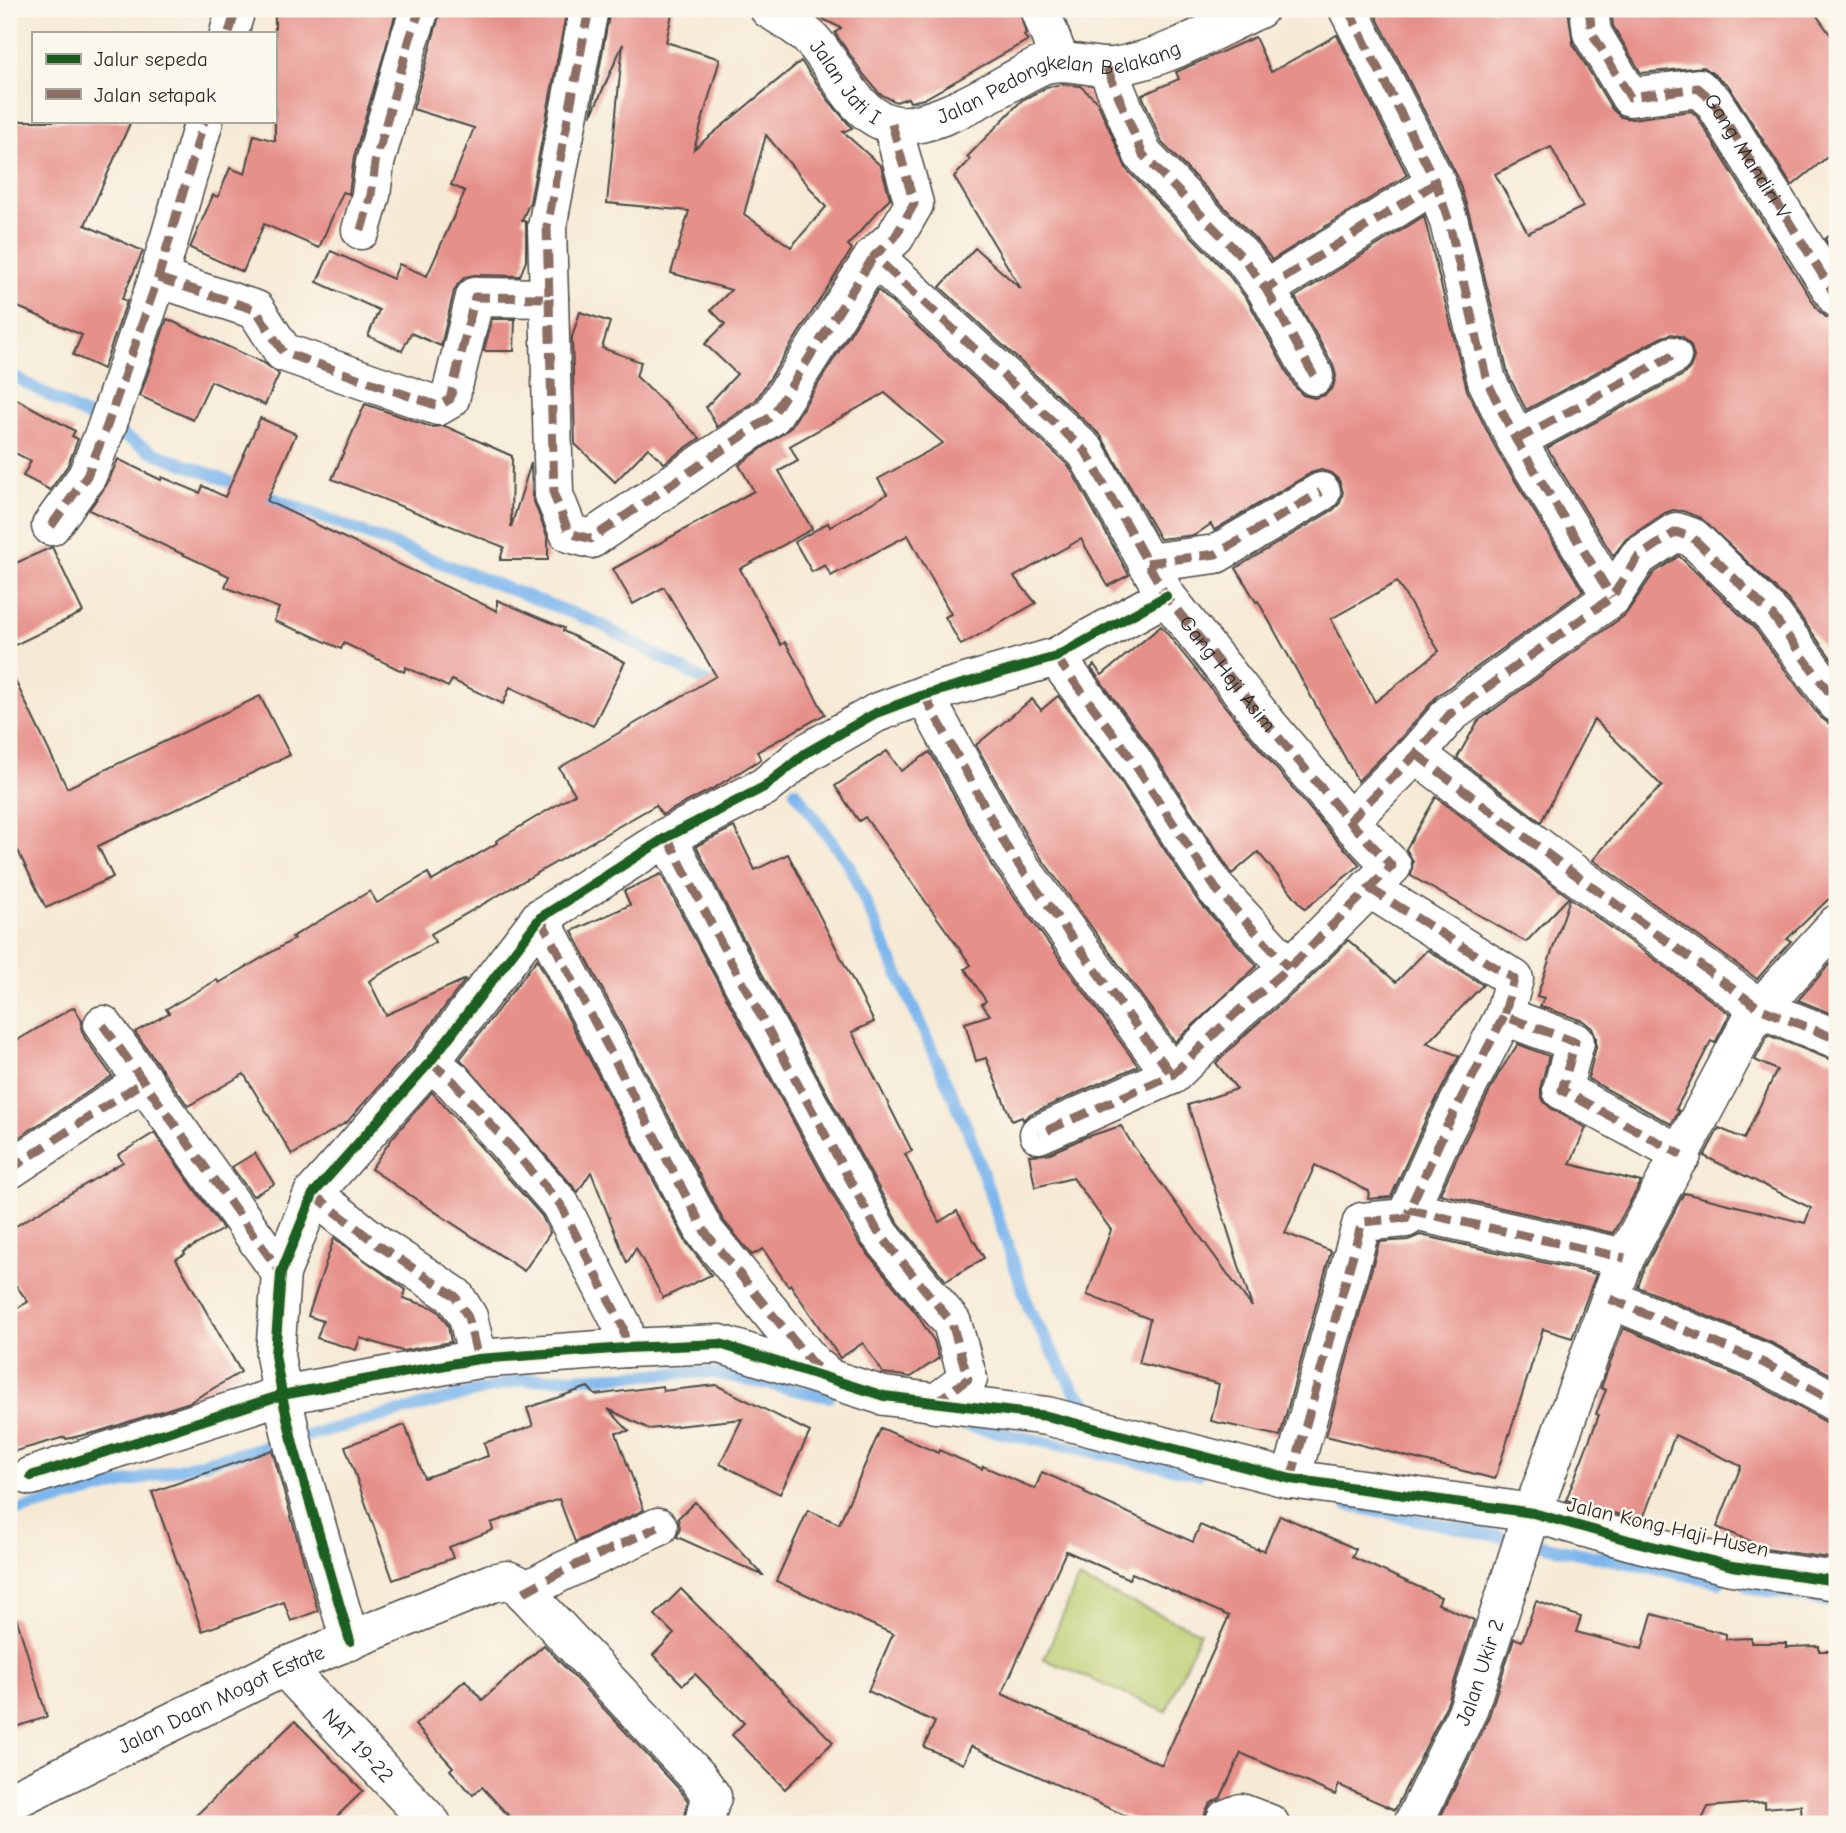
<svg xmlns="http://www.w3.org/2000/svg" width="1846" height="1833" font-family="'Comic Neue',sans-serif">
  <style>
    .green { fill: #bbcd70; stroke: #737c4e; stroke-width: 2 }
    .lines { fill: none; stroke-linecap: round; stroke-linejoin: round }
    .stream { stroke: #7cb6ed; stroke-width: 12 }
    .building { fill: #e6908a; fill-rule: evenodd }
    .minor-casing { stroke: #494844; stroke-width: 41 }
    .minor { stroke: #fff; stroke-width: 38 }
    .quiet { stroke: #8d6e63; stroke-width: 9; stroke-dasharray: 18 9; stroke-linecap: butt }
    .cycleway-casing { stroke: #fbf7ec; stroke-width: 15 }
    .cycleway { stroke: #1b5e20; stroke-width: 10 }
    .labels { text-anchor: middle; stroke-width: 5; stroke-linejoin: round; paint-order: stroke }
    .street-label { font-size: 21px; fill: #2b2b2b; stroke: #fbf7ec }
  </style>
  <rect width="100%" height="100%" fill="#fbf7ec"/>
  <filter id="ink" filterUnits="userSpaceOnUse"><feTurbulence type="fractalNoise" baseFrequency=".0143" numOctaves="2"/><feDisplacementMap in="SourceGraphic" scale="14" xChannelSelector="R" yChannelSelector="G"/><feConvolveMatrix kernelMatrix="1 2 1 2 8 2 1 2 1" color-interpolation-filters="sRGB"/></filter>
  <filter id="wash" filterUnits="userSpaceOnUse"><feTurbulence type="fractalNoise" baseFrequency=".00686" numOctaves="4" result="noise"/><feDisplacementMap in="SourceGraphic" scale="28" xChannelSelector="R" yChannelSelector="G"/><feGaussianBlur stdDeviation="1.57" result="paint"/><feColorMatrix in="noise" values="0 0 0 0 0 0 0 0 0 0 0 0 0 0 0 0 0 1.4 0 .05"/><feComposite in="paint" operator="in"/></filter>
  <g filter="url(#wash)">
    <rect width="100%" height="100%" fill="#f6ead5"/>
    <!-- green -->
    <polygon class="green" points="1078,1579 1200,1632 1166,1712 1044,1659"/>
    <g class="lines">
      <!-- stream -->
      <g class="stream">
        <polyline points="9,374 155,453 598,623 721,690"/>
        <polyline points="795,791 848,863 968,1130 1030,1311 1074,1390 1102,1418"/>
        <polyline points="949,1422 1199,1474"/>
        <polyline points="1347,1505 1720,1582"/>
        <polyline points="9,1513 521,1380 710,1372 829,1397"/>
        <polyline points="1748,1587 1837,1604"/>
      </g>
    </g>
    <g id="blocks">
      <!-- building -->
      <g class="building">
        <polygon points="275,9 397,9 354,157 349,194 343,192 319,248 264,224 243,272 190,248 213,195 218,197 230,168 245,174 254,135 275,141"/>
        <polygon points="441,9 567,9 530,202 522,220 526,222 526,261 520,276 475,275 465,277 458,284 454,291 441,346 411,333 402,351 368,336 379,310 317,282 331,251 393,279 399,264 427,276 465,191 451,185 474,128 413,109"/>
        <path d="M610 9H673L666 42 720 59 694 149 801 61 829 101 852 128 843 132 881 166 890 198 848 245 852 249 756 400 717 427 706 407 737 374 705 344 725 324 711 310 731 290 671 273 689 211 607 203 623 44 591 116ZM766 135 826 207 791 247 744 214Z"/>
        <polygon points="809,9 1019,9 1026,34 1024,36 1028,40 924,99 910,102 908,98 896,102 880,94 864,75 835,33 841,28 821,18"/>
        <path d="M1384 9H1568L1573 44 1612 109 1621 117 1632 119 1691 111 1696 115 1818 310 1826 317 1837 320V666L1788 600 1701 518 1683 511 1673 510 1665 513 1626 539 1613 556 1547 448 1683 375 1690 368 1694 357 1691 346 1683 337 1672 334 1662 337 1526 410 1508 374 1470 217 1457 176 1375 14ZM1551 147 1583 207 1528 233 1495 174Z"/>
        <polygon points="1611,9 1812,9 1837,44 1837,149 1792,186 1728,85 1704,67 1641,73 1613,26"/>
        <polygon points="1337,35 1407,175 1272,260 1260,244 1162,143 1142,95 1179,79 1176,72 1255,37 1271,72"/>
        <path d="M1063 84 1080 86 1097 101 1127 170 1227 273 1248 301 1295 387 1303 395 1314 398 1325 395 1333 387 1336 376 1333 365 1295 297 1424 216 1467 390 1497 451 1583 591 1437 696 1400 739 1358 781 1258 601 1256 602 1236 568 1333 510 1340 503 1343 492 1339 480 1331 473 1321 470 1311 473 1214 530 1211 524 1195 535 1160 539 1101 436 940 287 975 248 1021 289 954 177 970 160 967 157 1022 100 1047 87ZM1397 582 1439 651 1375 702 1331 619Z"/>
        <polygon points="9,121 131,121 85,225 143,251 122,299 127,301 103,369 73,355 82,335 9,303"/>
        <polygon points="1837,230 1837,257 1825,239"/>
        <polygon points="878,290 1069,466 1129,575 1108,586 1081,539 1014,577 1036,603 961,645 945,617 951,614 908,535 831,576 825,565 812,572 795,542 828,523 830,527 887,494 878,479 943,443 885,393 790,446 798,461 779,471 812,529 740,569 781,645 785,642 825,714 757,752 761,759 714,788 662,815 656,805 431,934 435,942 369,981 386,1015 466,979 413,1048 347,1122 292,1155 244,1074 188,1106 135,1032 169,1013 166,1009 217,980 219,983 294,939 292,937 370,891 377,903 428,873 432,881 497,843 496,841 575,794 559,768 716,676 664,587 633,604 613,569 754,491 739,465 790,428"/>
        <polygon points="580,312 610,322 602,348 641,362 636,376 700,438 664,463 648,448 615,482 575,444 572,337"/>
        <polygon points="167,319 264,363 279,374 265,405 211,381 193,420 140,396"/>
        <polygon points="492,319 515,319 514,351 484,351"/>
        <polygon points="9,395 75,431 72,436 78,439 68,465 50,490 23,476 31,461 9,450"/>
        <polygon points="365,404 431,427 445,426 512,456 511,527 531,463 532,496 548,539 548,560 500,560 504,547 332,479"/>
        <polygon points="260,418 296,434 267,501 497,611 497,600 564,628 563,631 625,662 593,726 510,687 503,704 452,680 448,687 406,667 404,672 344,643 341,649 302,631 302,632 274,621 279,608 225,587 229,576 89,510 107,484 118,459 161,480 162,477 200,493 203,486 225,497"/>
        <polygon points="52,547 83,612 9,648 9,566"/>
        <polygon points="1679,556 1756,630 1819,716 1828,723 1837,724 1837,891 1787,939 1791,941 1757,979 1593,860 1629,817 1662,786 1594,719 1541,822 1457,758 1478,721 1625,615 1654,573"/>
        <polygon points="1161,626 1248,735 1332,835 1360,865 1305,909 1258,852 1232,874 1146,742 1091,668 1094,665 1102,675"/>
        <polygon points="9,668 67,788 260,696 290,755 98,846 113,877 46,908 9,833"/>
        <polygon points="1058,696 1110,766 1198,901 1257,966 1175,1042 1029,841 976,745 1032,699 1041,710"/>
        <polygon points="887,751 901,771 930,752 992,866 1138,1066 1030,1114 1023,1120 1022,1117 1012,1121 986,1058 976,1061 965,1023 990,1015 982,1004 986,1001 965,969 971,965 865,817 859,821 835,786"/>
        <polygon points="1436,797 1569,897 1526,942 1411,876 1413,861 1406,849"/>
        <polygon points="734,827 755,870 788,854 874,1022 852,1032 912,1151 905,1154 939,1222 957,1211 984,1258 946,1281 896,1220 739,931 696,846"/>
        <polygon points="661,874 701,951 859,1243 916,1313 934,1341 939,1358 911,1377 883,1373 863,1343 840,1358 790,1284 788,1286 763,1249 752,1255 723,1220 572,931 630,905 624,891"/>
        <polygon points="1570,898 1730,1014 1715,1043 1711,1041 1676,1109 1679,1111 1671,1124 1588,1079 1596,1047 1596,1038 1592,1028 1583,1021 1540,1006 1544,998 1537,996"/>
        <polygon points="1348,940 1396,982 1427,950 1483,985 1427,1043 1459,1056 1426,1119 1391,1197 1368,1199 1369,1191 1315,1165 1285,1233 1331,1251 1280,1436 1211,1421 1219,1384 1139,1363 1150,1319 1087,1295 1111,1230 1073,1178 1035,1187 1029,1155 1048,1154 1086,1137 1121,1126 1132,1144 1252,1307 1188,1105 1237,1089 1216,1063 1250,1030 1304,984"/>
        <polygon points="537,959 686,1242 711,1275 663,1298 636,1248 627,1263 591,1172 578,1192 460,1059"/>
        <polygon points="1830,964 1837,968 1837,1016 1798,1000"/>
        <polygon points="74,1007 82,1021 81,1028 85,1038 112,1076 9,1144 9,1045"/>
        <polygon points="1768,1035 1829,1059 1837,1060 1837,1378 1772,1343 1638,1287 1645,1267 1684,1193 1805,1223 1811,1208 1704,1156 1719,1128 1744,1139 1777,1070 1755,1060"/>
        <polygon points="1518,1044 1549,1056 1541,1085 1541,1095 1544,1102 1552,1109 1586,1128 1570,1164 1641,1182 1613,1233 1440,1194 1466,1138 1499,1073"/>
        <polygon points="432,1092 542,1216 550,1233 524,1271 371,1169 393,1137"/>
        <polygon points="154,1133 223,1229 184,1252 185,1254 176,1259 241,1372 190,1402 97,1432 66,1439 65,1437 9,1453 9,1313 28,1302 9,1276 9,1230 123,1162 118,1155"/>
        <polygon points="255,1153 274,1184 253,1196 232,1167"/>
        <polygon points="1420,1235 1596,1274 1572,1338 1543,1329 1495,1479 1326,1436 1379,1242 1408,1240"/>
        <polygon points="334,1238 406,1290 403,1298 431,1307 439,1312 448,1326 451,1342 402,1351 360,1338 356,1350 317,1338 323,1321 308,1316"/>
        <polygon points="1623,1328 1755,1383 1826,1422 1837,1425 1837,1559 1758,1548 1754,1546 1755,1543 1717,1527 1741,1466 1675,1435 1642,1521 1566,1500 1599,1415 1596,1414 1606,1390 1601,1388"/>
        <polygon points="716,1385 810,1432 780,1494 720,1464 742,1419 649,1429 608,1409 629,1431 616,1433 644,1510 575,1542 559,1499 491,1523 493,1530 449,1547 453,1558 393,1580 345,1446 405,1425 424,1478 488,1456 484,1443 533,1426 527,1408 588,1387 595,1395 662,1386 663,1391"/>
        <path d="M881 1428 938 1453 939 1450 982 1469 983 1466 1035 1489 1042 1472 1085 1491 1084 1493 1193 1542 1200 1525 1258 1550V1548L1264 1551 1280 1515 1356 1549 1352 1557 1441 1597 1438 1604 1474 1620 1448 1702 1395 1810 1339 1785 1335 1795 1241 1753 1221 1797 1211 1803 1206 1810 1203 1824H1144L971 1746 963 1764 924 1747 935 1722 868 1691 893 1634 776 1581 808 1510 839 1524ZM1066 1551 1129 1579 1132 1573 1229 1616 1162 1765 1002 1694Z"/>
        <polygon points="272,1450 318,1611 291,1621 284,1602 202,1631 152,1492"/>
        <polygon points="695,1502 763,1575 762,1575 677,1537 680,1528 678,1518"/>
        <polygon points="681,1589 833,1742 785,1789 732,1735 744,1723 695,1674 683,1685 653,1655 674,1634 655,1615"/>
        <polygon points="1536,1601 1581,1617 1576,1632 1642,1649 1652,1614 1726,1634 1726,1639 1751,1638 1751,1643 1786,1643 1786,1647 1819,1646 1819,1651 1837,1651 1837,1821 1802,1824 1801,1805 1765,1808 1765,1802 1708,1807 1700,1824 1437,1824 1488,1719 1514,1638 1522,1641"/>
        <polygon points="16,1617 47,1717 9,1729 9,1618"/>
        <polygon points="544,1645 680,1790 688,1801 682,1824 516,1824 482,1787 473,1795 450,1770 453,1767 415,1725 465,1680 482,1700"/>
        <polygon points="295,1721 363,1791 329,1824 187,1824"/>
      </g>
    </g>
  </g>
  <g filter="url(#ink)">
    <use href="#blocks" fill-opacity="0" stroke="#494844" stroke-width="2"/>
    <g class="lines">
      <defs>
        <g id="minor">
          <path id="s1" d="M769 9C784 18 800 28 812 40 837 66 852 114 891 124 931 134 1002 84 1038 67 1060 57 1083 66 1106 67 1114 68 1124 65 1132 63 1169 56 1223 25 1259 9"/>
          <polyline points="1040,9 1060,62"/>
          <polyline points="1348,9 1436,183 1449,222 1487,381 1516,440 1612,597"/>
          <path id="s2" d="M1589 9 1592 33 1630 97 1698 88 1713 101 1837 298"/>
          <polyline points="229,33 236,9"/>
          <polyline points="1107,68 1143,155 1244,259 1266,289 1436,183"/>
          <polyline points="892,124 914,204 895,237 874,256 1086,452 1166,596 1265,721 1349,821 1392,866 1289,968 1235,1014 1172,1075 1039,1134"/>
          <polyline points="361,230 371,195 375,163 410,38 420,9"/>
          <polyline points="158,278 256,310 283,352 438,406 450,399 475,297 549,298 547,227 589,9"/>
          <polyline points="1266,289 1314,376"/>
          <polyline points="549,298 554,495 569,533 591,539 772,416 874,256"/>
          <polyline points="1516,440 1672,356"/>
          <polyline points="51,526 87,476 107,426 158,278 204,121"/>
          <polyline points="1147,563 1216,554 1321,492"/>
          <polyline points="1056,657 1128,754 1216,889 1289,968"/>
          <polyline points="924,695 1010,853 1172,1075"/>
          <polyline points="1416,754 1562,865 1759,1008 1837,1039"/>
          <polyline points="1349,821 1416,754 1450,714 1612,597 1638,557 1676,532 1693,538 1773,616 1837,703"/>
          <polyline points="667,837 720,941 878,1232 952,1323 968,1379 935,1404"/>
          <polyline points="1369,888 1514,979 1504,1016 1575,1042 1562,1090 1682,1155"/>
          <polyline points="540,918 705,1232 812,1363 827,1376"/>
          <polyline points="1504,1016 1446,1128 1409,1210 1625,1258"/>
          <polyline points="103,1025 281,1273"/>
          <polyline points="430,1062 453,1081 560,1204 623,1327 626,1348"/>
          <polyline points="9,1170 144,1081"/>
          <polyline points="313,1194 378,1245 455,1296 468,1317 478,1359"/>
          <polyline points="1610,1299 1764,1363 1837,1403"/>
          <polyline points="31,1476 282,1395 478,1359 626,1348 720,1344 884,1396 1047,1416 1291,1479 1533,1513 1628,1540 1732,1566 1837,1581"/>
          <polyline points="1291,1479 1362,1222 1406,1218 1409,1210"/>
          <polyline points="524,1592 559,1573 658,1527"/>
          <polyline points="350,1641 294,1448 283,1400 275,1355 281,1273 313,1194 430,1062 540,918 667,837 764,787 806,753 876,713 924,695 1056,657 1166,596"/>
          <path id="s3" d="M284 1667 432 1824"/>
          <path id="s4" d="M9 1802 284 1667 492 1583 507 1580 517 1584 697 1776 712 1797 703 1824"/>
          <polyline points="1224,1824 1226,1819 1241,1813 1270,1824"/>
          <path id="s5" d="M1413 1824 1468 1710 1529 1522 1625 1258 1754 1015 1837 924"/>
        </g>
      </defs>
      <!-- minor casing -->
      <use href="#minor" class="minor-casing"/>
      <!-- minor -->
      <use href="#minor" class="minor"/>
      <!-- quiet -->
      <g class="quiet">
        <polyline points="1348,9 1436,183 1449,222 1487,381 1516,440 1612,597"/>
        <polyline points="1589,9 1592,33 1630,97 1698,88 1713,101 1837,298"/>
        <polyline points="229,33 236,9"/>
        <polyline points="1107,68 1143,155 1244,259 1266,289 1436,183"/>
        <path id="s6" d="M892 124 914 204 895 237 874 256 1086 452 1166 596 1265 721 1349 821 1392 866 1289 968 1235 1014 1172 1075 1039 1134"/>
        <polyline points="361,230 371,195 375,163 410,38 420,9"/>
        <polyline points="158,278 256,310 283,352 438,406 450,399 475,297 549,298 547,227 589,9"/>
        <polyline points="1266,289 1314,376"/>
        <polyline points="549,298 554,495 569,533 591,539 772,416 874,256"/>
        <polyline points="1516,440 1672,356"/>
        <polyline points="51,526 87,476 107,426 158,278 204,121"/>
        <polyline points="1147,563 1216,554 1321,492"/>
        <polyline points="1056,657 1128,754 1216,889 1289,968"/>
        <polyline points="924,695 1010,853 1172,1075"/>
        <polyline points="1416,754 1562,865 1759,1008 1837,1039"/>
        <polyline points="1349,821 1416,754 1450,714 1612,597 1638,557 1676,532 1693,538 1773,616 1837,703"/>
        <polyline points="667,837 720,941 878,1232 952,1323 968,1379 935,1403"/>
        <polyline points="1369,888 1514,979 1504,1016 1575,1042 1562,1090 1682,1155"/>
        <polyline points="540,918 705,1232 812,1363 823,1373"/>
        <polyline points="1504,1016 1446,1128 1409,1210 1625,1258"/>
        <polyline points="103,1025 281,1273"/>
        <polyline points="430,1062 453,1081 560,1204 623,1327 626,1348"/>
        <polyline points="9,1170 144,1081"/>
        <polyline points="313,1194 378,1245 455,1296 468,1317 478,1359"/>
        <polyline points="1610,1299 1764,1363 1837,1403"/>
        <polyline points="1291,1479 1362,1222 1406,1218 1409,1210"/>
        <polyline points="524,1592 559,1573 658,1527"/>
      </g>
      <defs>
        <g id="cycleway">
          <polyline points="31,1476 282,1395 478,1359 626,1348 720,1344 884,1396 1047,1416 1291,1479 1533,1513 1628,1540 1732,1566 1837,1581"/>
          <polyline points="350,1641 294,1448 283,1400 275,1355 281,1273 313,1194 430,1062 540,918 667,837 764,787 806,753 876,713 924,695 1056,657 1166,596"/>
        </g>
      </defs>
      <!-- cycleway casing -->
      <use href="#cycleway" class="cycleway-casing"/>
      <!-- cycleway -->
      <use href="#cycleway" class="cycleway"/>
    </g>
  </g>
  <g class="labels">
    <!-- street labels -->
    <g class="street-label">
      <text dy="7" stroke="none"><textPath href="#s1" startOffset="107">Jalan Jati I</textPath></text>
      <text dy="7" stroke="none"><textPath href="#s1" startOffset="348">Jalan Pedongkelan Belakang</textPath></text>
      <text dy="7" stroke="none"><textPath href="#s2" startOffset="252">Gang Mandiri V</textPath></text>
      <text dy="7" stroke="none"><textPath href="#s6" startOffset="702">Gang Haji Asim</textPath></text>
      <text transform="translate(1668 1527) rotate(13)" y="7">Jalan Kong Haji Husen</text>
      <text dy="7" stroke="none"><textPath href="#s5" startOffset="166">Jalan Ukir 2</textPath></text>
      <text dy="7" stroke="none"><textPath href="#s4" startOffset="236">Jalan Daan Mogot Estate</textPath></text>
      <text dy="7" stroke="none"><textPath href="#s3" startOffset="108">NAT 19-22</textPath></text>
    </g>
  </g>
  <!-- margin -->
  <rect width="1846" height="1833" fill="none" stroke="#fbf7ec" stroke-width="35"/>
  <!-- legend -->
  <rect x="32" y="32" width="245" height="91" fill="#fbf7ec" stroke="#a8a59f" stroke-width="2"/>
  <rect x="46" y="54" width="35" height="10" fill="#1b5e20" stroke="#a8a59f" stroke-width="2"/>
  <text x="94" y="66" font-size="21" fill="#2b2b2b">Jalur sepeda</text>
  <rect x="46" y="89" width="35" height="10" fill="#8d6e63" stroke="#a8a59f" stroke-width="2"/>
  <text x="94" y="102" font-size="21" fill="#2b2b2b">Jalan setapak</text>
</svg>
